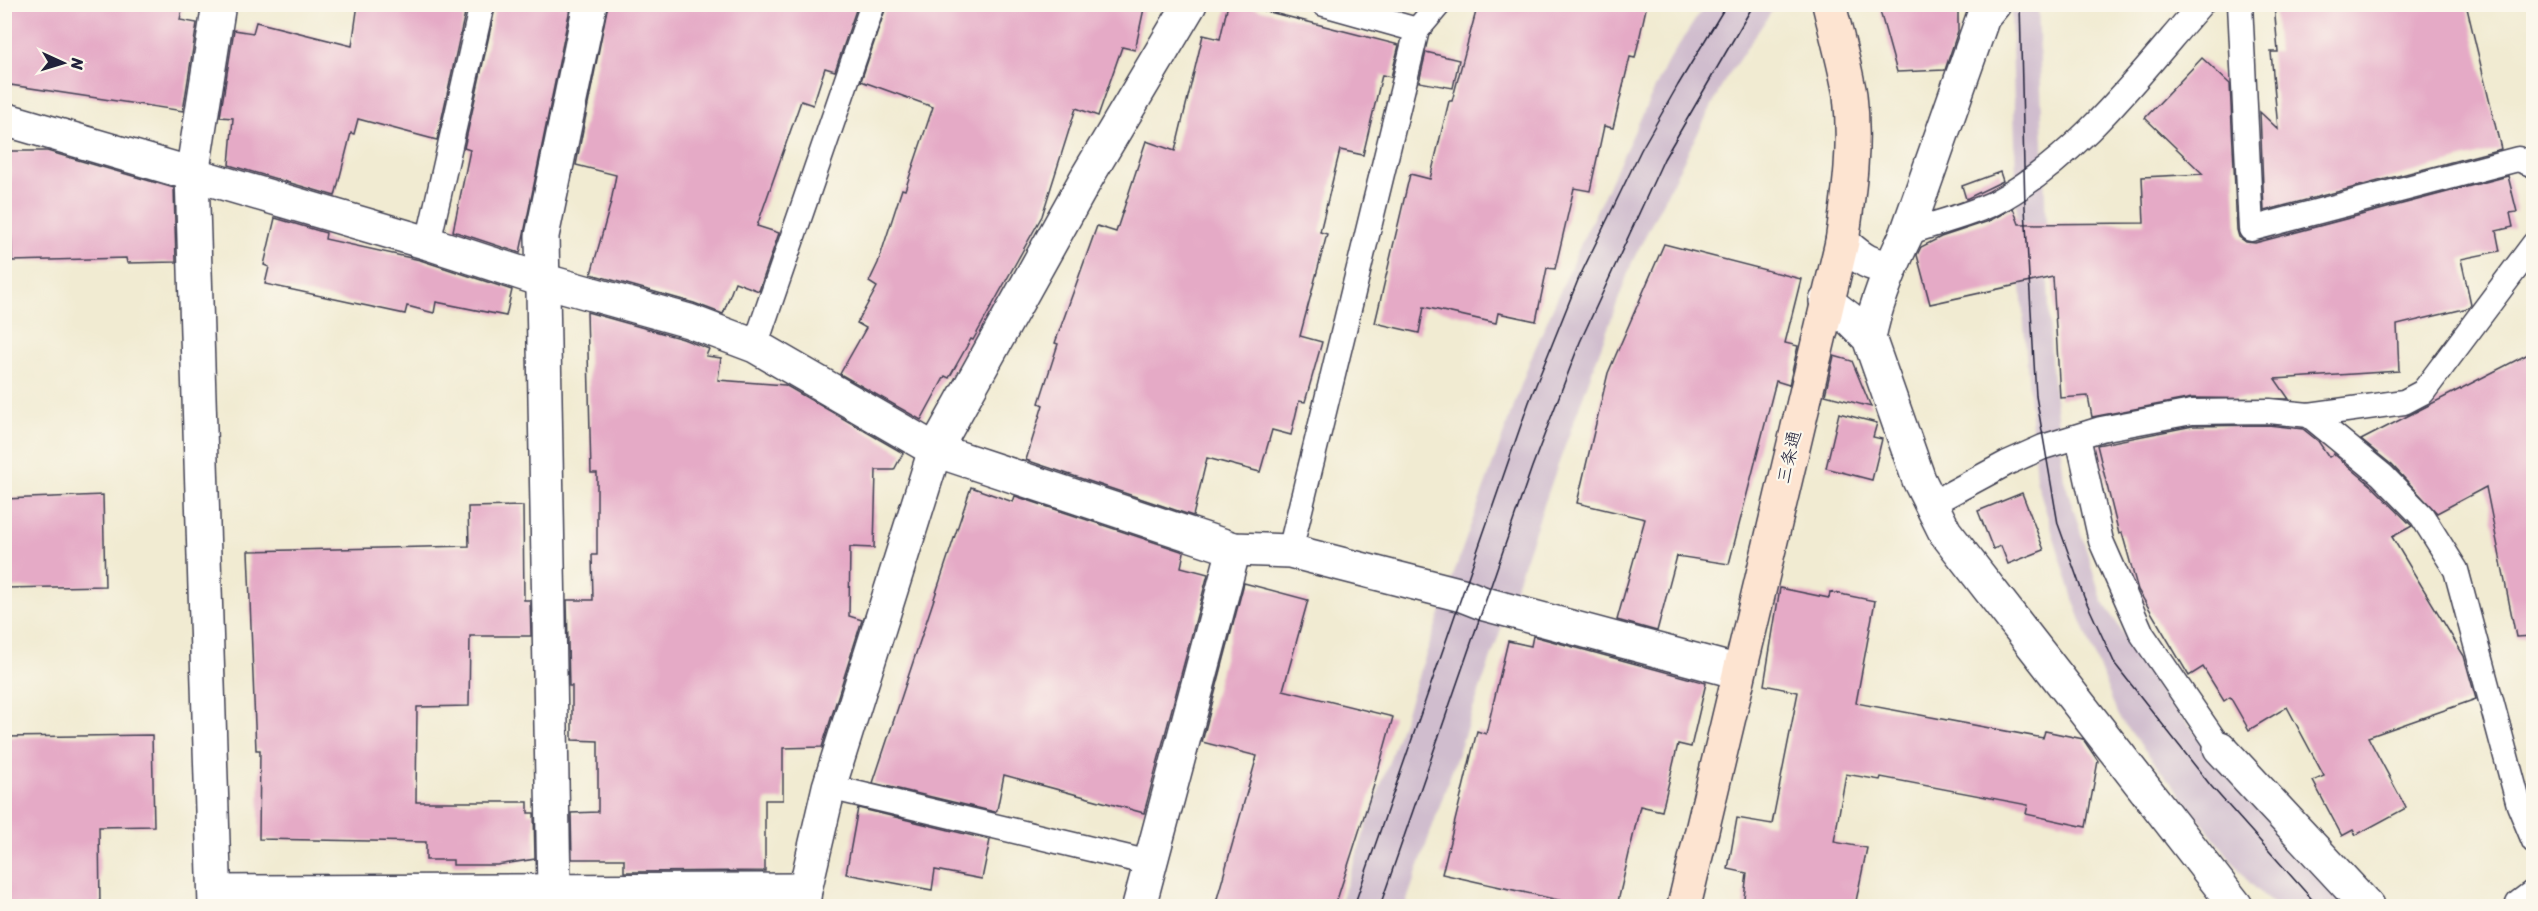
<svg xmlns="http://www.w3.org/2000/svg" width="2538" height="911" font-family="Sriracha,'Klee One',sans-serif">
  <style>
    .industrial { fill: #d0bdce }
    .building { fill: #e5aac6 }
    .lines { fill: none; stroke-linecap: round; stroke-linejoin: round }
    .service-casing { stroke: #414052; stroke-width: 27 }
    .minor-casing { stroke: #414052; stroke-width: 36 }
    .secondary-casing { stroke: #414052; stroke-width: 36 }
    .service { stroke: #fff; stroke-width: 24 }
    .minor { stroke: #fff; stroke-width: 33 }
    .secondary { stroke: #fde4d1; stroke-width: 33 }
    .tram { stroke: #22223b; stroke-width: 1.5 }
    .labels { text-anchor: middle; stroke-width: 4.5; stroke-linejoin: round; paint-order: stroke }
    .street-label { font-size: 18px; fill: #22223b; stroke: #fbf7ec }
  </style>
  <rect width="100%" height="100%" fill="#fbf7ec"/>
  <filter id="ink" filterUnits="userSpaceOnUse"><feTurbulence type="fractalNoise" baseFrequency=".0167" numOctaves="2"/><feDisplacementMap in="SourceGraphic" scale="12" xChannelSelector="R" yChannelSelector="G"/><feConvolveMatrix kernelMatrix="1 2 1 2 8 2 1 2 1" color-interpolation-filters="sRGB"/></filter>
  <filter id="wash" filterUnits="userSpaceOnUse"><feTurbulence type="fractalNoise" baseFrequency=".008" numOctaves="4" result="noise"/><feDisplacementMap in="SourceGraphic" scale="24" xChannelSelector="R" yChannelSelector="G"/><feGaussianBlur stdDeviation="1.35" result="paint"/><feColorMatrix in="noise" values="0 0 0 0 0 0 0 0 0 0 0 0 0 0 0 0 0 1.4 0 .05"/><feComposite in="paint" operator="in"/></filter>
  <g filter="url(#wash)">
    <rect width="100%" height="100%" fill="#f1ebd2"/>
    <!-- industrial -->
    <g class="industrial">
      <polygon points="1705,5 1776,5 1725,80 1632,262 1554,476 1405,906 1339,906 1463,547 1530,360 1583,239 1667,63"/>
      <polygon points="2011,5 2038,5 2051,361 2064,479 2102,600 2163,696 2300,849 2345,906 2275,906 2249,882 2118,716 2074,602 2036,479 2018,247"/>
    </g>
    <g id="blocks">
      <!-- building -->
      <g class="building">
        <polygon points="4,4 183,4 180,20 197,23 183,111 4,84"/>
        <polygon points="358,4 467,4 437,140 358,119 354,134 351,133 335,196 229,165 233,118 220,117 234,30 253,33 256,22 352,46"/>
        <polygon points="496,4 571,4 520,253 453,231 470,150 464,148"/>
        <polygon points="608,4 858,4 835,71 825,68 813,105 801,101 757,226 779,233 759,291 735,282 723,314 694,303 591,274 611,202 616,175 576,165"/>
        <polygon points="887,4 1145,4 1135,50 1122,47 1098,116 1076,108 1042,216 973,340 971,339 949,378 945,376 921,420 840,374 866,328 857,323 877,287 869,282 878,263 902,189 905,190 933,107 861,81"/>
        <polygon points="1228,4 1238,4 1399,45 1391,77 1382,75 1363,155 1340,150 1320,232 1327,234 1300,336 1322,342 1305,402 1299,401 1291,435 1272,430 1260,472 1207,458 1193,516 1026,460 1043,405 1039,403 1058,344 1055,343 1097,226 1116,232 1146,141 1175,151 1203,35 1220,39"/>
        <polygon points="1478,4 1647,4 1635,58 1630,57 1613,128 1604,126 1590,191 1574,188 1555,269 1547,268 1536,321 1498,313 1496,323 1424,307 1419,333 1375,323 1410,174 1430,179 1449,101 1452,101"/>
        <polygon points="1878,4 1958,4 1958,31 1945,70 1897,72"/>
        <polygon points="2274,4 2466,4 2501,149 2264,211 2260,112 2278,129 2271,52 2278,52"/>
        <polygon points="1426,52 1459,60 1453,88 1419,82"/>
        <polygon points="2202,58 2230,84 2237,230 2239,237 2246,242 2255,243 2508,176 2517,212 2510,213 2513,227 2496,231 2500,251 2461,259 2471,304 2468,308 2397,325 2399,371 2275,379 2289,399 2192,398 2092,417 2088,396 2060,398 2053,277 1930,304 1917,255 1921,247 1941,237 1989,221 2013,208 2019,224 2144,223 2142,177 2203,174 2145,118"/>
        <polygon points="9,151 47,151 174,188 176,262 127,263 126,258 12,261"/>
        <polygon points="2000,172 2003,181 1966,199 1962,186"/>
        <polygon points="275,218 326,233 325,239 420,260 512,290 506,316 436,302 434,313 407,306 405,314 265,284 269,267 264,265"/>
        <polygon points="1664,244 1801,279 1785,343 1798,346 1789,385 1776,381 1729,564 1677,556 1657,631 1617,620 1645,519 1577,503 1608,373"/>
        <polygon points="587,312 683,339 709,349 706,356 721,358 718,380 785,385 903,453 894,470 876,470 874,548 850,547 849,616 862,620 822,747 783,748 783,800 765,800 765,871 624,872 624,859 572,859 571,813 598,812 598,741 572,740 572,686 569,686 567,600 593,600 592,555 597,555 597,473 591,473"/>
        <polygon points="2534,351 2534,636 2516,637 2486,487 2437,513 2392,465 2361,440"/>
        <polygon points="1834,356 1852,361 1871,407 1825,395"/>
        <polygon points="1839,413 1877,423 1873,437 1882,439 1872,480 1826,468"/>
        <polygon points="2268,425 2303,429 2318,441 2329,457 2334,454 2372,486 2412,526 2392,537 2464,656 2476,699 2368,737 2406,808 2356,835 2353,830 2342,836 2313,781 2324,776 2287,707 2249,730 2230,697 2224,701 2203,667 2189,676 2138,590 2122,533 2119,534 2097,445 2193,426"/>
        <polygon points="971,487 1013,502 1015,496 1184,552 1181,567 1208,574 1144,813 1004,775 997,810 995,812 873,783"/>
        <polygon points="2022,493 2044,550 2008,564 2001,546 1993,549 1978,511"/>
        <polygon points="103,495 105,586 4,588 4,499"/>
        <polygon points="523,506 524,600 530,600 531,636 470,636 469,706 417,707 416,802 528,802 528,813 534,813 535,859 497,865 453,865 453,860 426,860 426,842 259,839 260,750 256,750 248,551 469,546 468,507"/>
        <polygon points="1244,583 1308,600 1283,690 1393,717 1374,785 1335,906 1215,906 1257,756 1202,742"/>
        <polygon points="1780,588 1829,598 1830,592 1875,601 1856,703 2043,738 2045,731 2083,739 2098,761 2086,827 2026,814 2028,805 1881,777 1880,780 1846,774 1834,842 1867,848 1855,906 1743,906 1747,873 1728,869 1737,818 1772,824 1798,692 1764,685"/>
        <polygon points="1533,636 1706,683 1691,747 1678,744 1662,811 1640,806 1617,906 1585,906 1442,874 1477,731 1486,734 1508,641 1531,646"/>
        <polygon points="152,735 154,826 99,827 100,906 7,906 4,737"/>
        <polygon points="858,808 990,840 982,879 935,870 932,890 846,874"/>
      </g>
    </g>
  </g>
  <g filter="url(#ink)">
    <use href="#blocks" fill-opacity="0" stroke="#414052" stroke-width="1.5"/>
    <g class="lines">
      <defs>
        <g id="service">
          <polyline points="1324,4 1417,30"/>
          <polyline points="2240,4 2251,229 2518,159 2534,165"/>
          <path d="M1907 233C1935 223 1967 216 1994 203 2077 159 2140 74 2201 4"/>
          <polyline points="428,243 482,4"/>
          <polyline points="755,346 873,4"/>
          <polyline points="2309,415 2382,475 2422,516 2456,570 2519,805 2534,841"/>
          <polyline points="2078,437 2101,541 2142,634 2220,748"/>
          <polyline points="1931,504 2007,463 2043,447 2101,429 2192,412 2269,411 2309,415 2404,402 2423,392 2534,244"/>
          <polyline points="1290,551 1417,30 1439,4"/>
          <polyline points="829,787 1150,863"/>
        </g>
        <g id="minor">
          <polyline points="4,119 428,243 542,280 689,321 755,346 935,450 1234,549 1290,551 1462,595 1485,604 1739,672"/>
          <path d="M1842 242C1857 255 1871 269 1892 265"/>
          <polyline points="1826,301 1851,320 1869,338 1919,480 1945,532 2236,906"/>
          <path d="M1869 338C1876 301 1891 266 1907 233L1983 17 1994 4"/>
          <polyline points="2220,748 2367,906"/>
          <polyline points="554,890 542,236 590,4"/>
          <polyline points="215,892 805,890"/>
          <polyline points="215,906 192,175 219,4"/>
          <polyline points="803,906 805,890 829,787 935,450 1087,177 1190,4"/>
          <polyline points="1139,906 1234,549"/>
          <polyline points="2522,906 2534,897"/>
        </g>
        <path id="secondary" d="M1684 906 1842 242C1849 193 1856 145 1850 95 1845 65 1836 34 1829 4"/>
      </defs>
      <!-- service casing -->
      <use href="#service" class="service-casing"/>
      <!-- minor casing -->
      <use href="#minor" class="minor-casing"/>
      <!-- secondary casing -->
      <use href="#secondary" class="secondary-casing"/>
      <!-- service -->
      <use href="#service" class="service"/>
      <!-- minor -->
      <use href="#minor" class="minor"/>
      <!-- secondary -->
      <use href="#secondary" class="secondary"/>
      <!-- tram -->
      <g class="tram">
        <polyline points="2020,4 2025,208 2036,396 2058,524 2084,597 2115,664 2211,786 2318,906"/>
        <polyline points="1354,906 1529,402 1578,280 1641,150 1678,85 1727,4"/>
        <polyline points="1380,906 1532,467 1580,342 1664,159 1754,4"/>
      </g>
    </g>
  </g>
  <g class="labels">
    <!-- street labels -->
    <g class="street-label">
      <text transform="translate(1789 457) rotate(-77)" y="6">三条通</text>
    </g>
  </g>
  <!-- margin -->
  <rect width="2538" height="911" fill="none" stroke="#fbf7ec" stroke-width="24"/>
  <!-- north arrow -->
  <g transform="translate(63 63) rotate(94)" stroke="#fbf7ec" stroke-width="4.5" paint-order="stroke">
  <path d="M0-4.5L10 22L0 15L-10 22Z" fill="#22223b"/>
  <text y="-9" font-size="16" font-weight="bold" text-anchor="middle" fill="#22223b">N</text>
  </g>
</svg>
